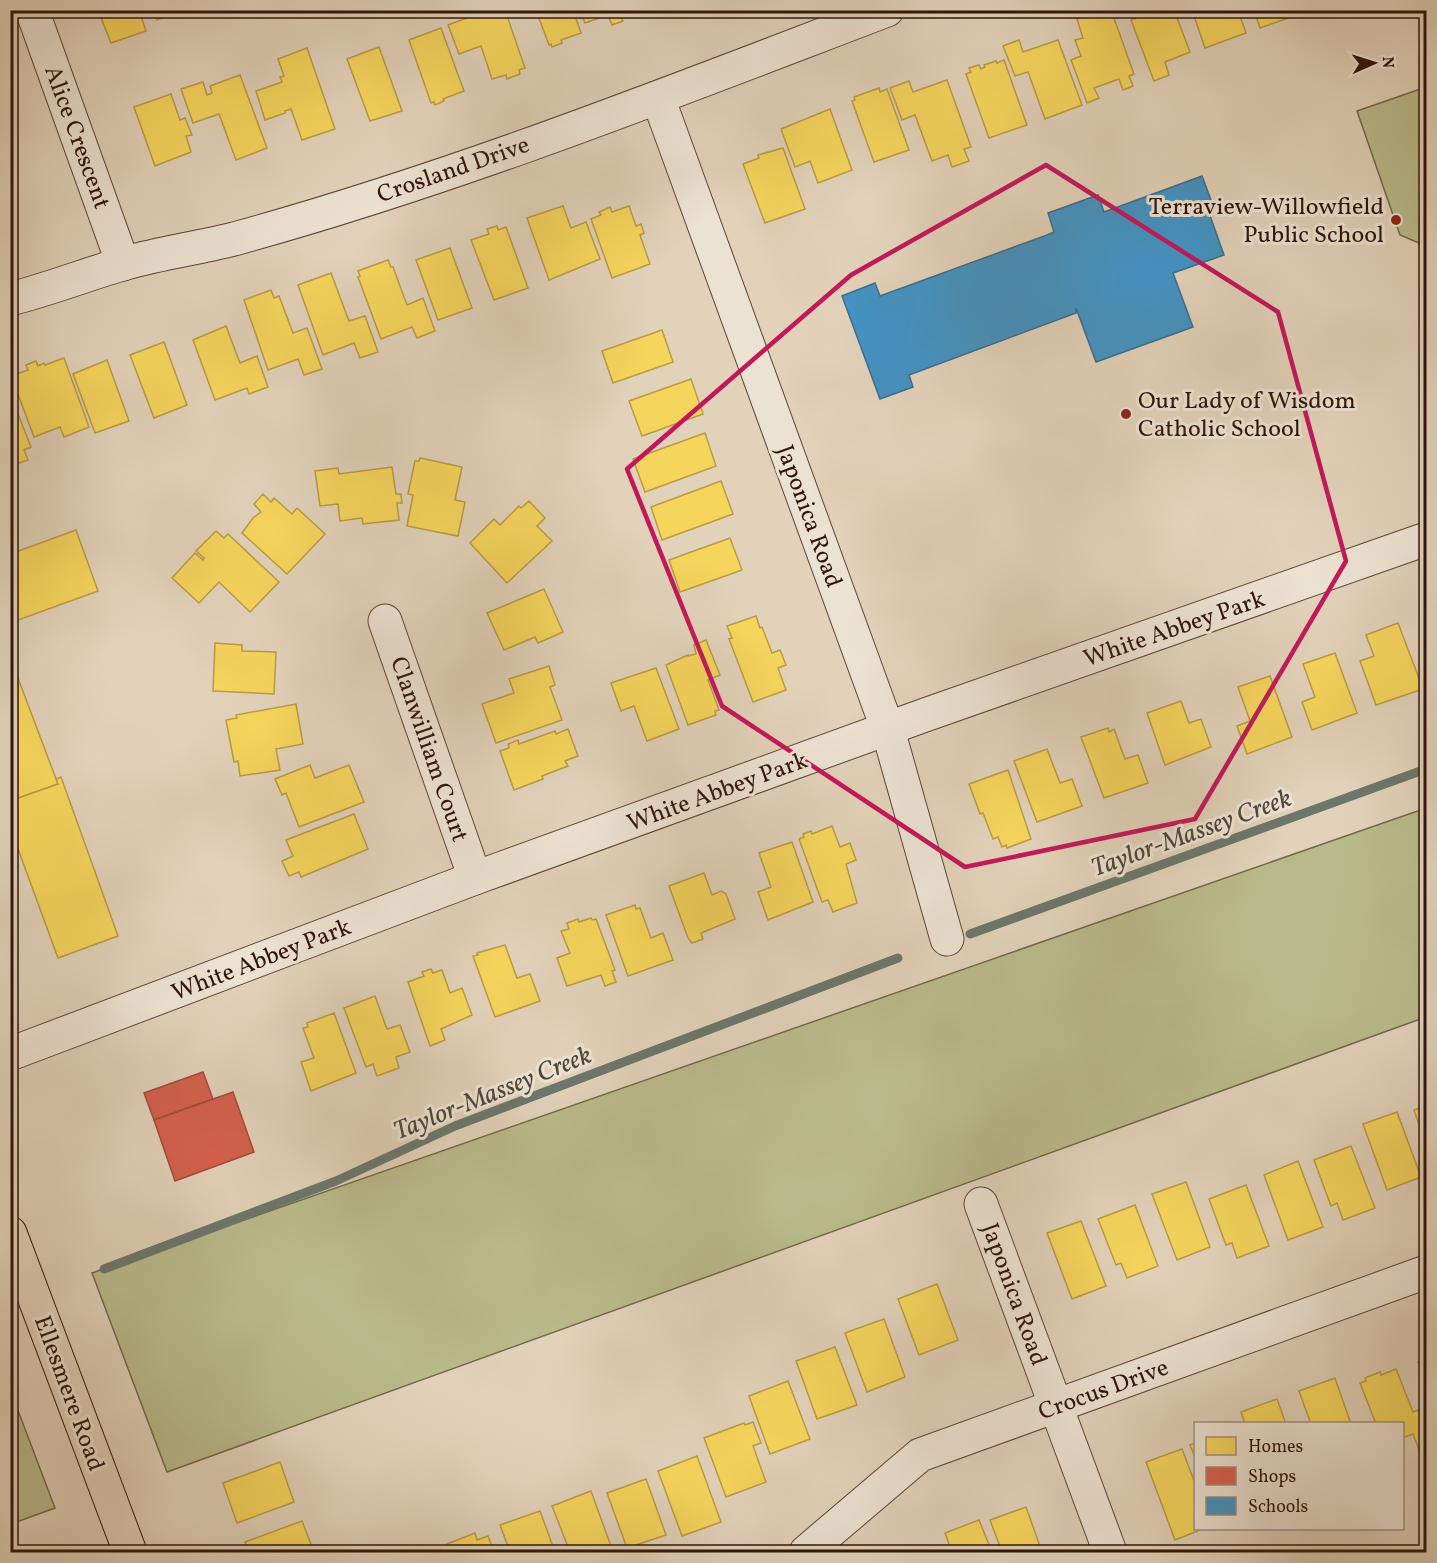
<svg xmlns="http://www.w3.org/2000/svg" width="1437" height="1563" font-family="Vollkorn,serif">
  <style>
    .green { fill: #b9ba8b; stroke: #74684a; stroke-width: 1.5 }
    .homes { fill: #f6d55c; stroke: #ba9b43; stroke-width: 1.5 }
    .shops { fill: #d6604d; stroke: #a44a39; stroke-width: 1.5 }
    .schools { fill: #4393c3; stroke: #3d6d8c; stroke-width: 1.5 }
    .lines { fill: none; stroke-linecap: round; stroke-linejoin: round }
    .stream { stroke: #6c776c; stroke-width: 9 }
    .minor-casing { stroke: #5c4436; stroke-width: 35 }
    .major-casing { stroke: #2f150a; stroke-width: 35 }
    .minor { stroke: #ece2d2; stroke-width: 33 }
    .major { stroke: #e2d2ba; stroke-width: 33 }
    .marked { fill: none; stroke: #c2185b; stroke-width: 4.5; stroke-linejoin: round }
    .poi-dot { fill: #8f2418; stroke: #ece2d2; stroke-width: 2 }
    .labels { text-anchor: middle; stroke-width: 6; stroke-linejoin: round; paint-order: stroke }
    .street-label { font-size: 24px; fill: #2f150a; stroke: #ece2d2 }
    .poi-label { font-size: 24px; fill: #2f150a; stroke: #ece2d2; text-anchor: end }
    .water-label { font-size: 26px; font-style: italic; fill: #4e463b; stroke: #ece2d2 }
  </style>
  <rect width="100%" height="100%" fill="#e2d2ba"/>
  <filter id="stains"><feTurbulence type="fractalNoise" baseFrequency=".00333" numOctaves="4"/><feColorMatrix values="0 0 0 0 .2 0 0 0 0 .09 0 0 0 0 .02 0 0 0 .5 -.17"/></filter>
  <radialGradient id="worn" r=".72"><stop offset=".6" stop-color="#630" stop-opacity="0"/><stop offset="1" stop-color="#630" stop-opacity=".3"/></radialGradient>
  <!-- green -->
  <g class="green">
    <polygon points="1426,87 1426,246 1400,235 1357,111"/>
    <polygon points="1426,808 1426,1017 167,1472 92,1273"/>
    <polygon points="11,1392 55,1508 11,1524 10,1524"/>
  </g>
  <!-- homes -->
  <g class="homes">
    <polygon points="98,10 139,10 146,31 111,43"/>
    <polygon points="153,10 172,10 174,13 157,20"/>
    <polygon points="184,10 200,10 190,14"/>
    <polygon points="488,10 505,10 525,68 519,70 520,74 507,79 506,75 492,79 481,46 459,54 448,25"/>
    <polygon points="536,10 573,10 581,33 561,40 562,43 552,47 551,44 549,45"/>
    <polygon points="580,10 600,10 602,17 585,23"/>
    <polygon points="606,10 642,10 621,18 623,21 612,25"/>
    <polygon points="1099,10 1111,10 1134,74 1129,76 1133,86 1123,90 1119,79 1094,88 1099,98 1087,103 1071,60 1081,56 1075,40 1083,38 1077,19"/>
    <polygon points="1136,10 1174,10 1190,52 1165,62 1169,75 1154,81 1131,20 1139,17"/>
    <polygon points="1192,10 1238,10 1246,33 1205,48"/>
    <polygon points="1254,10 1302,10 1303,13 1260,28"/>
    <polygon points="1321,10 1345,10 1323,18"/>
    <polygon points="441,28 464,91 443,99 444,101 435,105 434,102 431,103 409,40"/>
    <polygon points="1019,40 1023,52 1058,40 1082,105 1045,119 1028,72 1015,76 1003,46"/>
    <polygon points="379,47 402,111 370,121 347,59"/>
    <polygon points="307,48 335,129 302,140 291,109 285,111 285,113 265,120 256,91 282,82 280,77 284,76 278,59"/>
    <polygon points="1004,60 1027,125 989,138 966,74 971,72 969,68 979,65 981,69 985,67 984,65 996,61 997,63"/>
    <polygon points="240,75 267,148 236,160 219,114 193,123 181,89 203,82 207,95 212,93 210,86"/>
    <polygon points="947,80 971,147 964,149 969,161 952,167 948,155 932,161 915,115 902,120 890,88 909,81 913,92"/>
    <polygon points="879,88 880,92 887,89 909,150 874,162 852,101 855,100 854,97"/>
    <polygon points="171,94 180,120 185,118 192,135 186,136 191,152 155,166 134,107"/>
    <polygon points="830,109 852,170 818,183 810,161 795,167 781,129"/>
    <polygon points="783,148 805,209 765,223 743,164 759,158 758,155"/>
    <polygon points="10,161 12,161 16,173 12,175 13,178 10,179"/>
    <polygon points="563,206 571,228 586,222 600,259 549,280 527,218"/>
    <polygon points="629,206 636,226 641,224 644,233 640,235 650,264 612,278 591,219 601,215 599,212 610,207 612,212"/>
    <polygon points="497,226 498,230 506,227 528,288 494,300 471,240 489,234 487,229"/>
    <polygon points="450,248 472,308 438,320 416,260"/>
    <polygon points="388,260 391,267 393,267 407,305 423,298 435,331 417,338 412,327 381,339 358,277 360,276 358,271"/>
    <polygon points="331,273 349,321 365,316 378,352 360,358 354,343 323,355 298,285"/>
    <polygon points="271,290 274,298 279,296 293,333 307,328 322,369 304,375 298,359 268,370 244,300"/>
    <polygon points="226,326 240,363 257,356 268,387 249,394 247,388 215,400 193,340"/>
    <polygon points="662,330 673,362 613,383 602,351"/>
    <polygon points="164,342 187,405 154,418 130,355"/>
    <polygon points="64,358 89,427 64,437 60,427 34,437 11,376 28,370 26,365 36,361 38,366 44,363 45,365"/>
    <polygon points="107,360 129,421 95,433 73,374"/>
    <polygon points="691,379 703,414 642,436 629,401"/>
    <polygon points="10,394 17,413 10,415"/>
    <polygon points="18,414 31,447 24,450 28,460 16,464 10,449 10,417"/>
    <polygon points="705,433 716,466 645,492 633,459"/>
    <polygon points="420,458 462,467 455,500 465,502 458,536 407,526 413,495 408,494 415,461 419,461"/>
    <polygon points="392,467 396,494 401,494 402,503 397,503 399,520 363,524 362,518 340,521 338,504 320,506 315,471 338,468 339,474"/>
    <polygon points="721,481 733,514 662,540 651,507"/>
    <polygon points="263,494 271,502 274,498 292,514 297,508 325,534 287,574 242,533 253,518 261,512 254,504"/>
    <polygon points="529,501 545,518 537,526 552,541 507,583 470,543 494,519 500,525 519,506 521,508"/>
    <polygon points="76,530 98,591 10,623 10,554"/>
    <polygon points="216,531 224,538 228,534 279,582 250,612 219,582 199,603 172,578 195,553 203,560 204,558 196,551"/>
    <polygon points="730,538 742,570 680,592 669,560"/>
    <polygon points="544,589 563,632 538,643 535,637 504,650 487,613"/>
    <polygon points="756,616 760,628 762,627 772,653 780,650 786,665 778,668 786,690 753,702 729,639 732,638 727,626"/>
    <polygon points="1398,623 1423,689 1376,705 1360,661 1374,656 1366,635"/>
    <polygon points="1426,625 1426,660 1420,626"/>
    <polygon points="706,640 720,675 708,680 719,710 715,711 716,715 688,725 666,665 688,655 688,656 696,654 694,645"/>
    <polygon points="215,643 242,645 242,651 276,652 274,694 213,691"/>
    <polygon points="1335,653 1357,713 1312,730 1302,702 1315,697 1303,664"/>
    <polygon points="10,657 58,784 10,801"/>
    <polygon points="549,666 555,685 550,687 562,720 496,743 482,704 514,693 509,679"/>
    <polygon points="656,668 679,729 647,741 634,706 621,711 611,683"/>
    <polygon points="1270,676 1292,737 1247,754 1237,726 1250,721 1238,687"/>
    <polygon points="1181,701 1189,723 1201,719 1211,747 1165,765 1147,713"/>
    <polygon points="296,704 303,744 276,749 280,770 240,776 238,761 234,762 226,720 237,718 236,715"/>
    <polygon points="1108,728 1109,732 1114,729 1125,759 1138,755 1148,783 1104,798 1081,737"/>
    <polygon points="568,729 578,756 565,761 568,766 542,776 543,779 514,790 500,751 509,748 508,744 518,740 519,744 555,731 556,734"/>
    <polygon points="1047,749 1060,783 1072,779 1082,806 1037,822 1014,761"/>
    <polygon points="310,765 315,778 349,765 364,802 299,827 286,793 282,795 275,779"/>
    <polygon points="1008,770 1031,839 1007,848 1006,845 1002,847 998,837 993,839 983,813 980,814 969,784"/>
    <polygon points="61,777 118,936 58,958 10,827 10,801 58,784 56,779"/>
    <polygon points="354,814 368,849 301,877 299,872 289,876 282,861 293,856 286,840"/>
    <polygon points="832,826 840,847 850,843 856,860 846,864 857,903 833,912 828,900 822,902 799,839 804,837 803,834 811,831 812,834"/>
    <polygon points="792,842 813,902 768,920 758,892 771,887 759,853"/>
    <polygon points="704,873 712,895 721,891 726,894 735,919 701,933 703,939 692,943 688,938 669,886"/>
    <polygon points="635,905 636,909 640,908 651,938 663,933 673,960 628,976 606,915"/>
    <polygon points="591,918 592,920 596,919 615,970 612,971 616,982 605,986 601,975 567,986 557,958 570,953 561,931 569,929 567,923 578,919 579,922"/>
    <polygon points="505,945 517,978 530,974 540,1001 495,1017 473,956 478,955 477,953"/>
    <polygon points="431,969 433,973 442,970 450,993 462,988 472,1015 441,1029 445,1040 430,1046 408,982 424,976 422,972"/>
    <polygon points="375,996 387,1029 400,1025 410,1052 396,1057 399,1068 377,1076 373,1064 366,1067 344,1008"/>
    <polygon points="334,1013 356,1073 311,1091 301,1062 314,1058 303,1028 308,1027 307,1023"/>
    <polygon points="1426,1106 1426,1145 1414,1110"/>
    <polygon points="1397,1112 1421,1177 1387,1190 1363,1124"/>
    <polygon points="1351,1146 1375,1208 1343,1220 1337,1203 1331,1206 1314,1160"/>
    <polygon points="1298,1161 1323,1227 1288,1240 1264,1175"/>
    <polygon points="1186,1182 1210,1247 1177,1260 1152,1194"/>
    <polygon points="1246,1185 1269,1246 1237,1258 1232,1243 1226,1245 1209,1199"/>
    <polygon points="1135,1205 1158,1266 1127,1278 1121,1263 1116,1265 1098,1219"/>
    <polygon points="1081,1221 1106,1286 1072,1299 1047,1233"/>
    <polygon points="937,1284 958,1340 919,1355 898,1299"/>
    <polygon points="884,1319 905,1377 867,1392 845,1333"/>
    <polygon points="835,1347 857,1405 817,1419 796,1361"/>
    <polygon points="1426,1358 1426,1385 1418,1362"/>
    <polygon points="1396,1369 1413,1412 1426,1407 1426,1468 1413,1434 1402,1438 1402,1424 1376,1424 1360,1383 1366,1381 1365,1378 1380,1372 1381,1375"/>
    <polygon points="1335,1378 1351,1424 1311,1424 1299,1391"/>
    <polygon points="788,1381 810,1439 770,1454 749,1396"/>
    <polygon points="1277,1399 1286,1424 1245,1424 1241,1412"/>
    <polygon points="753,1422 761,1443 753,1446 766,1482 726,1497 704,1438 744,1423 745,1425"/>
    <polygon points="1196,1443 1196,1460 1190,1445"/>
    <polygon points="1182,1449 1196,1486 1196,1528 1205,1528 1175,1540 1146,1462"/>
    <polygon points="697,1456 721,1522 682,1536 658,1471"/>
    <polygon points="280,1462 294,1502 237,1523 223,1483"/>
    <polygon points="646,1479 666,1535 627,1548 607,1493"/>
    <polygon points="591,1491 612,1549 603,1552 570,1552 552,1506"/>
    <polygon points="1026,1507 1042,1552 1002,1552 990,1520"/>
    <polygon points="540,1511 555,1552 510,1552 500,1525"/>
    <polygon points="979,1520 992,1552 952,1552 945,1533"/>
    <polygon points="302,1521 314,1552 249,1552 245,1542"/>
    <polygon points="475,1533 477,1540 488,1536 494,1552 450,1552 447,1544"/>
  </g>
  <!-- shops -->
  <g class="shops">
    <polygon points="203,1072 213,1099 154,1120 144,1093"/>
    <polygon points="233,1092 254,1152 175,1181 154,1120"/>
  </g>
  <!-- schools -->
  <polygon class="schools" points="1202,176 1214,208 1208,210 1224,255 1173,273 1193,327 1096,362 1076,308 1076,313 909,375 913,387 880,399 842,296 875,283 880,296 1047,235 1054,232 1048,213 1098,195 1104,212"/>
  <g class="lines">
    <!-- stream -->
    <g class="stream">
      <polyline points="970,934 1426,769"/>
      <polyline points="104,1269 336,1181 455,1126 898,958"/>
      <polyline points="10,1397 14,1391"/>
    </g>
    <defs>
      <g id="minor">
        <polyline points="32,10 123,264"/>
        <polyline points="658,98 888,730 947,939"/>
        <path d="M10 299C50 289 87 274 126 263 161 253 198 248 234 239 456 178 672 92 887 10"/>
        <polyline points="385,621 475,878"/>
        <polyline points="10,1054 475,878 925,715 1426,539"/>
        <polyline points="981,1204 1110,1552"/>
        <polyline points="806,1552 920,1455 1426,1272"/>
      </g>
      <polyline id="major" points="10,1233 130,1552"/>
    </defs>
    <!-- minor casing -->
    <use href="#minor" class="minor-casing"/>
    <!-- major casing -->
    <use href="#major" class="major-casing"/>
    <!-- minor -->
    <use href="#minor" class="minor"/>
    <!-- major -->
    <use href="#major" class="major"/>
  </g>
  <!-- marked area -->
  <path class="marked" d="M1046 165 1278 312 1346 561 1195 819 965 867 722 706 627 469 851 275Z"/>
  <!-- markers -->
  <g class="poi-dot">
    <circle cx="1396" cy="220" r="6"/>
    <circle cx="1126" cy="414" r="6"/>
  </g>
  <g class="labels">
    <!-- street labels -->
    <g class="street-label">
      <text transform="translate(78 137) rotate(70)" y="8">Alice Crescent</text>
      <text transform="translate(453 169) rotate(-19)" y="8">Crosland Drive</text>
      <text transform="translate(810 516) rotate(70)" y="8">Japonica Road</text>
      <text transform="translate(1174 628) rotate(-19)" y="8">White Abbey Park</text>
      <text transform="translate(430 749) rotate(71)" y="8">Clanwilliam Court</text>
      <text transform="translate(717 791) rotate(-20)" y="8">White Abbey Park</text>
      <text transform="translate(261 959) rotate(-21)" y="8">White Abbey Park</text>
      <text transform="translate(1015 1294) rotate(70)" y="8">Japonica Road</text>
      <text transform="translate(1103 1389) rotate(-20)" y="8">Crocus Drive</text>
      <text transform="translate(70 1393) rotate(70)" y="8">Ellesmere Road</text>
    </g>
    <!-- poi labels -->
    <g class="poi-label">
      <text x="1384" y="214">Terraview-Willowfield<tspan x="1384" dy="28">Public School</tspan></text>
      <text x="1138" y="408" text-anchor="start">Our Lady of Wisdom<tspan x="1138" dy="28">Catholic School</tspan></text>
    </g>
    <!-- water labels -->
    <g class="water-label">
      <text transform="translate(1191 832) rotate(-20)" y="9">Taylor-Massey Creek</text>
      <text transform="translate(492 1092) rotate(-22)" y="9">Taylor-Massey Creek</text>
    </g>
  </g>
  <!-- margin -->
  <rect width="1437" height="1563" fill="none" stroke="#e2d2ba" stroke-width="36"/>
  <rect x="12" y="12" width="1413" height="1539" fill="none" stroke="#2f150a" stroke-width="3"/>
  <rect x="18" y="18" width="1401" height="1527" fill="none" stroke="#2f150a" stroke-width="1.5"/>
  <!-- legend -->
  <rect x="1194" y="1422" width="210" height="108" fill="#ece2d2" stroke="#a09082" stroke-width="1.5"/>
  <rect x="1206" y="1437" width="30" height="18" fill="#f6d55c" stroke="#a09082" stroke-width="1.5"/>
  <text x="1248" y="1452" font-size="18" fill="#2f150a">Homes</text>
  <rect x="1206" y="1467" width="30" height="18" fill="#d6604d" stroke="#a09082" stroke-width="1.5"/>
  <text x="1248" y="1482" font-size="18" fill="#2f150a">Shops</text>
  <rect x="1206" y="1497" width="30" height="18" fill="#4393c3" stroke="#a09082" stroke-width="1.5"/>
  <text x="1248" y="1512" font-size="18" fill="#2f150a">Schools</text>
  <!-- north arrow -->
  <g transform="translate(1374 63) rotate(87)" stroke="#ece2d2" stroke-width="4.5" paint-order="stroke">
  <path d="M0-4.5L10 22L0 15L-10 22Z" fill="#2f150a"/>
  <text y="-9" font-size="16" font-weight="bold" text-anchor="middle" fill="#2f150a">N</text>
  </g>
  <rect width="100%" height="100%" filter="url(#stains)"/>
  <rect width="100%" height="100%" fill="url(#worn)"/>
</svg>
